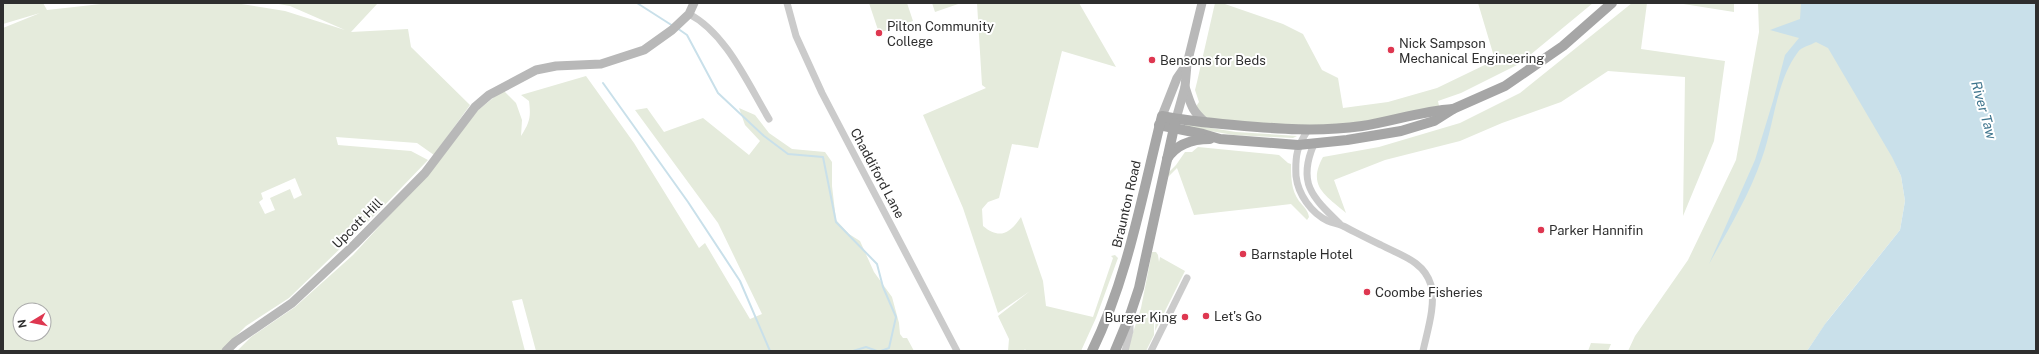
<svg xmlns="http://www.w3.org/2000/svg" width="2039" height="354" font-family="'Public Sans',sans-serif">
  <style>
    .green { fill: #e5ebdc; fill-rule: evenodd }
    .water { fill: #c9e0ea }
    .lines { fill: none; stroke-linecap: round; stroke-linejoin: round }
    .stream { stroke: #c9e0ea; stroke-width: 2 }
    .street { stroke: #cbcbcb; stroke-width: 7 }
    .secondary { stroke: #b8b8b8; stroke-width: 9 }
    .primary { stroke: #a6a6a6; stroke-width: 10 }
    .poi-dot { fill: #de3750; stroke: #fff; stroke-width: 1.5 }
    .labels { text-anchor: middle; stroke-width: 4; stroke-linejoin: round; paint-order: stroke }
    .poi-label { font-size: 13px; fill: #2e2e2e; stroke: #fff; text-anchor: start }
    .street-label { font-size: 13px; fill: #2e2e2e; stroke: #fff }
    .water-label { font-size: 14px; font-style: italic; fill: #3f758d; stroke: #fff }
  </style>
  <rect width="100%" height="100%" fill="#fff"/>
  <!-- green -->
  <g class="green">
    <path d="M3 3H43L47 10 110 3H235L285 11 345 30 290 6 273 3H378L351 32 408 29 411 47 470 105 434 155 417 143 336 137 338 145 411 151 428 160 377 213 289 298 246 326 221 351H3V28L40 13 3 24ZM295 178 302 195 294 199 290 189 270 198 275 210 265 214 259 202 263 199 261 193ZM20 310H44V334H20Z"/>
    <polygon points="869,3 907,3 913,21 879,33"/>
    <polygon points="932,3 961,3 935,12"/>
    <path d="M977 3H1079L1116 67 1062 51 1038 148 1012 144 999 198 988 202 982 209 983 226C1000 240 1010 233 1021 217L1043 281 1046 306 1093 317 1113 258 1111 256 1115 255 1118 258 1096 318 1081 351H1026L1025 349 1024 351H1008L1009 339 998 316 1030 291 998 313 963 208 923 115 986 88 982 85Z"/>
    <polygon points="1215,3 1222,3 1283,24 1303,34 1322,70 1338,78 1343,108 1388,102 1437,88 1495,60 1478,3 1593,3 1519,64 1461,93 1438,101 1439,106 1393,117 1322,127 1217,121 1206,117 1195,108 1199,102 1195,90 1197,82"/>
    <path d="M1632 3H1647L1641 49 1725 61 1714 141 1683 216 1685 77 1608 71 1561 102 1502 123 1460 141 1385 160 1334 180 1346 213C1325 195 1307 186 1323 157L1379 147 1460 123 1520 93Z"/>
    <polygon points="1677,3 1734,3 1734,12"/>
    <polygon points="1758,3 1824,3 1901,176 1905,201 1900,230 1828,320 1807,351 1628,351 1635,336 1688,260 1736,160 1759,32"/>
    <path d="M586 76 634 143 699 248 705 243 750 319 762 314 718 223 635 110 647 108 664 132 703 118 749 155 760 141 745 125 739 108 755 115 769 133 792 149 825 152 832 162V186L836 220 849 234 860 241 874 272 892 297 899 323 900 334 903 338H907L914 351H536L522 299 512 301 525 351H237L251 337 295 307 353 255 428 173 477 111 503 90 516 103 522 120 521 136C530 122 531 117 529 101L521 95Z"/>
    <polygon points="1186,124 1236,132 1297,136 1293,138 1234,135 1186,127"/>
    <path d="M1198 147 1279 155 1288 163 1291 164C1291 177 1291 190 1299 201 1303 206 1308 210 1309 217L1307 220 1291 204 1194 215 1177 168 1168 177 1169 172 1176 165 1185 152H1192Z"/>
    <polygon points="1152,252 1156,252 1158,255 1159,262 1160,257 1185,271 1155,331 1156,315 1154,315 1154,335 1146,351 1127,351 1141,308"/>
    <polygon points="1591,343 1611,344 1608,351 1588,351"/>
  </g>
  <!-- water -->
  <path class="water" d="M1801 3H2036V351H1807L1825 324 1900 230 1905 201 1901 176 1892 157 1828 48 1816 42C1811 45 1801 47 1798 52 1776 81 1774 125 1762 158 1749 196 1728 230 1709 264L1755 160 1773 101 1785 55 1799 38 1770 30 1800 19Z"/>
  <g class="lines">
    <!-- stream -->
    <g class="stream">
      <polyline points="637,3 673,26"/>
      <polyline points="677,28 687,35 718,93 764,136 788,154 823,157 836,222 877,264 883,287 896,317 889,348 881,351"/>
      <polyline points="603,83 688,202 740,281 770,351"/>
      <polyline points="853,351 866,347 877,351"/>
    </g>
    <!-- street -->
    <g class="street">
      <polyline points="787,3 796,36 822,93 957,351"/>
      <path d="M689 14C726 33 748 84 769 119"/>
      <path d="M1308 130C1297 146 1295 156 1296 176 1298 194 1311 213 1328 221 1333 223 1338 224 1343 226 1355 232 1368 239 1381 245 1400 255 1424 261 1431 285 1436 305 1427 332 1423 351"/>
      <path d="M1314 144C1297 183 1312 197 1340 224"/>
      <polyline points="1125,351 1130,331 1130,320"/>
      <polyline points="1151,351 1187,278"/>
    </g>
    <!-- secondary -->
    <g class="secondary">
      <path d="M1185 87C1191 104 1191 110 1205 122"/>
      <polyline points="1162,116 1177,78 1186,65"/>
      <polyline points="1176,119 1185,87 1187,64 1202,3"/>
      <polyline points="226,351 235,342 292,303 355,244 425,173 475,107 489,95 536,70 556,66 601,64 644,50 672,30 689,14 694,3"/>
    </g>
    <!-- primary -->
    <g class="primary">
      <polyline points="1159,125 1203,134 1220,139 1298,145 1347,140 1401,131 1434,121 1453,109 1505,86 1563,46 1612,3"/>
      <path d="M1167 159C1177 143 1193 139 1210 139"/>
      <path d="M1092 351C1128 277 1142 195 1162 116 1186 121 1210 123 1234 125 1278 129 1319 132 1362 126 1393 121 1422 111 1453 109"/>
      <polyline points="1115,351 1130,315 1139,288 1175,123"/>
    </g>
  </g>
  <!-- markers -->
  <g class="poi-dot">
    <circle cx="879" cy="33" r="4"/>
    <circle cx="1391" cy="50" r="4"/>
    <circle cx="1152" cy="60" r="4"/>
    <circle cx="1541" cy="230" r="4"/>
    <circle cx="1243" cy="254" r="4"/>
    <circle cx="1367" cy="292" r="4"/>
    <circle cx="1206" cy="316" r="4"/>
    <circle cx="1185" cy="317" r="4"/>
  </g>
  <g class="labels">
    <!-- poi labels -->
    <g class="poi-label">
      <text x="887" y="31">Pilton Community<tspan x="887" dy="15">College</tspan></text>
      <text x="1399" y="48">Nick Sampson<tspan x="1399" dy="15">Mechanical Engineering</tspan></text>
      <text x="1160" y="65">Bensons for Beds</text>
      <text x="1549" y="235">Parker Hannifin</text>
      <text x="1251" y="259">Barnstaple Hotel</text>
      <text x="1375" y="297">Coombe Fisheries</text>
      <text x="1214" y="321">Let's Go</text>
      <text x="1177" y="322" text-anchor="end">Burger King</text>
    </g>
    <!-- street labels -->
    <g class="street-label">
      <text transform="translate(878 173) rotate(62)" y="5">Chaddiford Lane</text>
      <text transform="translate(1126 204) rotate(-77)" y="5">Braunton Road</text>
      <text transform="translate(357 223) rotate(-45)" y="5">Upcott Hill</text>
    </g>
    <!-- water labels -->
    <g class="water-label">
      <text transform="translate(1984 110) rotate(74)" y="5">River Taw</text>
    </g>
  </g>
  <!-- border -->
  <rect width="2039" height="354" fill="none" stroke="#2e2e2e" stroke-width="8"/>
  <!-- north arrow -->
  <g transform="translate(32 322) rotate(260)"><circle r="19" fill="#ffffff" stroke="#ababab"/>
  <path d="M0-3L7 15L0 10L-7 15Z" fill="#de3750"/>
  <text y="-6" font-size="11" font-weight="bold" text-anchor="middle" fill="#2e2e2e">N</text>
  </g>
</svg>
